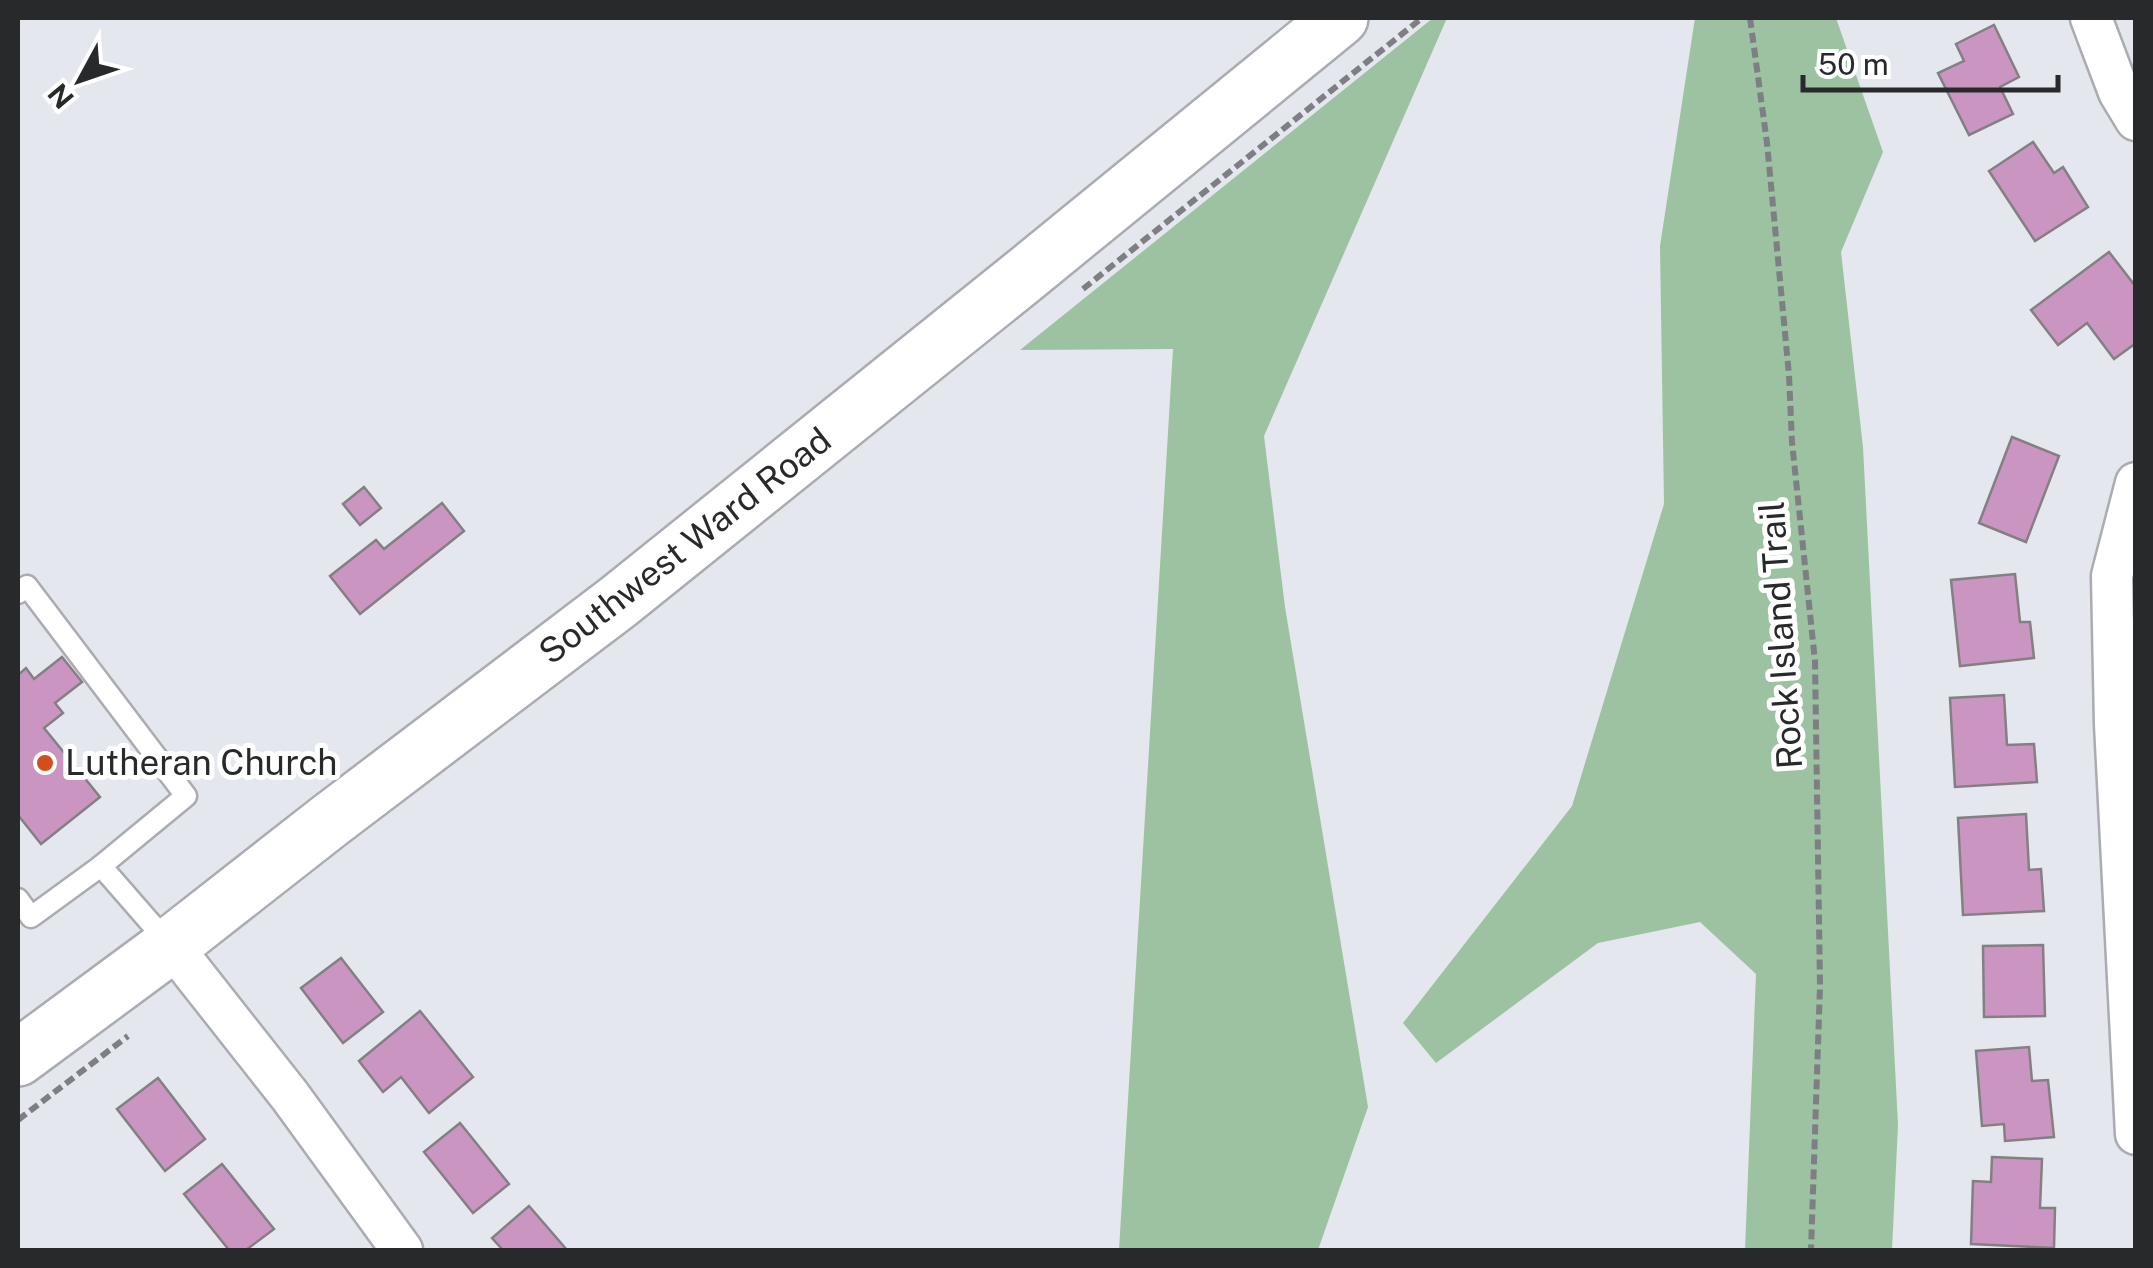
<svg xmlns="http://www.w3.org/2000/svg" width="2153" height="1268" font-family="'Public Sans',sans-serif">
  <style>
    .green { fill: #9cc2a1 }
    .building { fill: #ca96c1; stroke: #847f83; stroke-width: 2.5 }
    .lines { fill: none; stroke-linecap: round; stroke-linejoin: round }
    .lane-casing { stroke: #aaacb2; stroke-width: 25 }
    .street-casing { stroke: #aaacb2; stroke-width: 45 }
    .secondary-casing { stroke: #aaacb2; stroke-width: 60 }
    .path { stroke: #7e7f83; stroke-width: 6; stroke-dasharray: 10 5; stroke-linecap: butt }
    .lane { stroke: #fff; stroke-width: 20 }
    .street { stroke: #fff; stroke-width: 40 }
    .secondary { stroke: #fff; stroke-width: 55 }
    .poi-dot { fill: #d44d1c; stroke: #fff; stroke-width: 4 }
    .labels { text-anchor: middle; stroke-width: 10; stroke-linejoin: round; paint-order: stroke }
    .street-label { font-size: 35px; fill: #28292b; stroke: #fff }
    .poi-label { font-size: 35px; fill: #28292b; stroke: #fff; text-anchor: start }
  </style>
  <rect width="100%" height="100%" fill="#e4e7ed"/>
  <!-- green -->
  <g class="green">
    <polygon points="1433,18 1447,18 1264,436 1285,607 1368,1107 1318,1250 1119,1250 1173,349 1020,350"/>
    <polygon points="1695,18 1836,18 1883,152 1841,252 1863,447 1898,1125 1892,1250 1745,1250 1756,974 1700,922 1598,943 1436,1063 1403,1023 1572,806 1664,504 1660,246"/>
  </g>
  <!-- building -->
  <g class="building">
    <polygon points="1994,25 2019,77 2000,87 2013,114 1969,135 1938,73 1964,61 1956,44"/>
    <polygon points="2033,142 2054,173 2063,167 2088,207 2035,241 1989,171"/>
    <polygon points="2109,252 2136,287 2136,343 2114,359 2087,323 2058,345 2031,310"/>
    <polygon points="2012,437 2059,456 2026,542 1979,523"/>
    <polygon points="364,487 381,508 360,525 343,504"/>
    <polygon points="442,503 464,531 360,614 330,576 376,540 384,549"/>
    <polygon points="2015,574 2020,622 2030,622 2034,658 1960,666 1951,580"/>
    <polygon points="62,657 82,682 55,703 63,713 44,728 100,797 41,844 18,815 18,675 26,668 34,679"/>
    <polygon points="2004,695 2007,745 2034,744 2037,782 1955,787 1950,698"/>
    <polygon points="2026,814 2029,870 2041,869 2044,911 1963,915 1958,818"/>
    <polygon points="2043,945 2045,1016 1984,1017 1983,946"/>
    <polygon points="341,958 383,1012 343,1043 301,988"/>
    <polygon points="420,1011 473,1077 429,1113 401,1077 383,1092 359,1061"/>
    <polygon points="2029,1047 2032,1081 2048,1080 2054,1137 2005,1141 2004,1124 1982,1126 1976,1051"/>
    <polygon points="158,1078 205,1139 165,1171 117,1109"/>
    <polygon points="460,1123 509,1184 473,1213 424,1152"/>
    <polygon points="1992,1157 2042,1159 2040,1208 2055,1208 2054,1248 1971,1244 1973,1181 1991,1182"/>
    <polygon points="222,1164 274,1229 246,1250 229,1250 184,1194"/>
    <polygon points="529,1206 567,1250 503,1250 492,1238"/>
  </g>
  <g class="lines">
    <defs>
      <g id="lane">
        <polyline points="18,593 27,586 186,796 101,866 31,917 18,899"/>
        <polyline points="101,866 169,944"/>
      </g>
      <g id="street">
        <polyline points="2091,18 2119,92 2136,120"/>
        <polyline points="2136,483 2112,576 2115,724 2136,1134"/>
        <polyline points="171,945 290,1096 402,1250"/>
      </g>
      <polyline id="secondary" points="18,1058 171,945 328,822 618,602 1020,279 1340,18"/>
    </defs>
    <!-- lane casing -->
    <use href="#lane" class="lane-casing"/>
    <!-- street casing -->
    <use href="#street" class="street-casing"/>
    <!-- secondary casing -->
    <use href="#secondary" class="secondary-casing"/>
    <!-- path -->
    <g class="path">
      <polyline points="1750,18 1767,143 1789,375 1792,442 1815,661 1820,986 1811,1250"/>
      <polyline points="1083,289 1422,18"/>
      <polyline points="18,1120 128,1036"/>
    </g>
    <!-- lane -->
    <use href="#lane" class="lane"/>
    <!-- street -->
    <use href="#street" class="street"/>
    <!-- secondary -->
    <use href="#secondary" class="secondary"/>
  </g>
  <!-- markers -->
  <circle class="poi-dot" cx="45" cy="763" r="10"/>
  <g class="labels">
    <!-- street labels -->
    <g class="street-label">
      <text transform="translate(685 546) rotate(-38)" y="12">Southwest Ward Road</text>
      <text transform="translate(1781 635) rotate(-94)" y="12">Rock Island Trail</text>
    </g>
    <!-- poi labels -->
    <g class="poi-label">
      <text x="65" y="775">Lutheran Church</text>
    </g>
  </g>
  <!-- border -->
  <rect width="2153" height="1268" fill="none" stroke="#28292b" stroke-width="40"/>
  <!-- north arrow -->
  <g transform="translate(80 80) rotate(230)" stroke="#ffffff" stroke-width="8" paint-order="stroke">
  <path d="M0-8L18 38L0 25L-18 38Z" fill="#28292b"/>
  <text y="-15" font-size="28" font-weight="bold" text-anchor="middle" fill="#28292b">N</text>
  </g>
  <!-- scale -->
  <path d="M1803 75v15h255v-15" fill="none" stroke="#28292b" stroke-width="5"/>
  <text x="1818" y="75" font-size="30" fill="#28292b" stroke="#ffffff" stroke-width="8" paint-order="stroke">50 m</text>
</svg>
